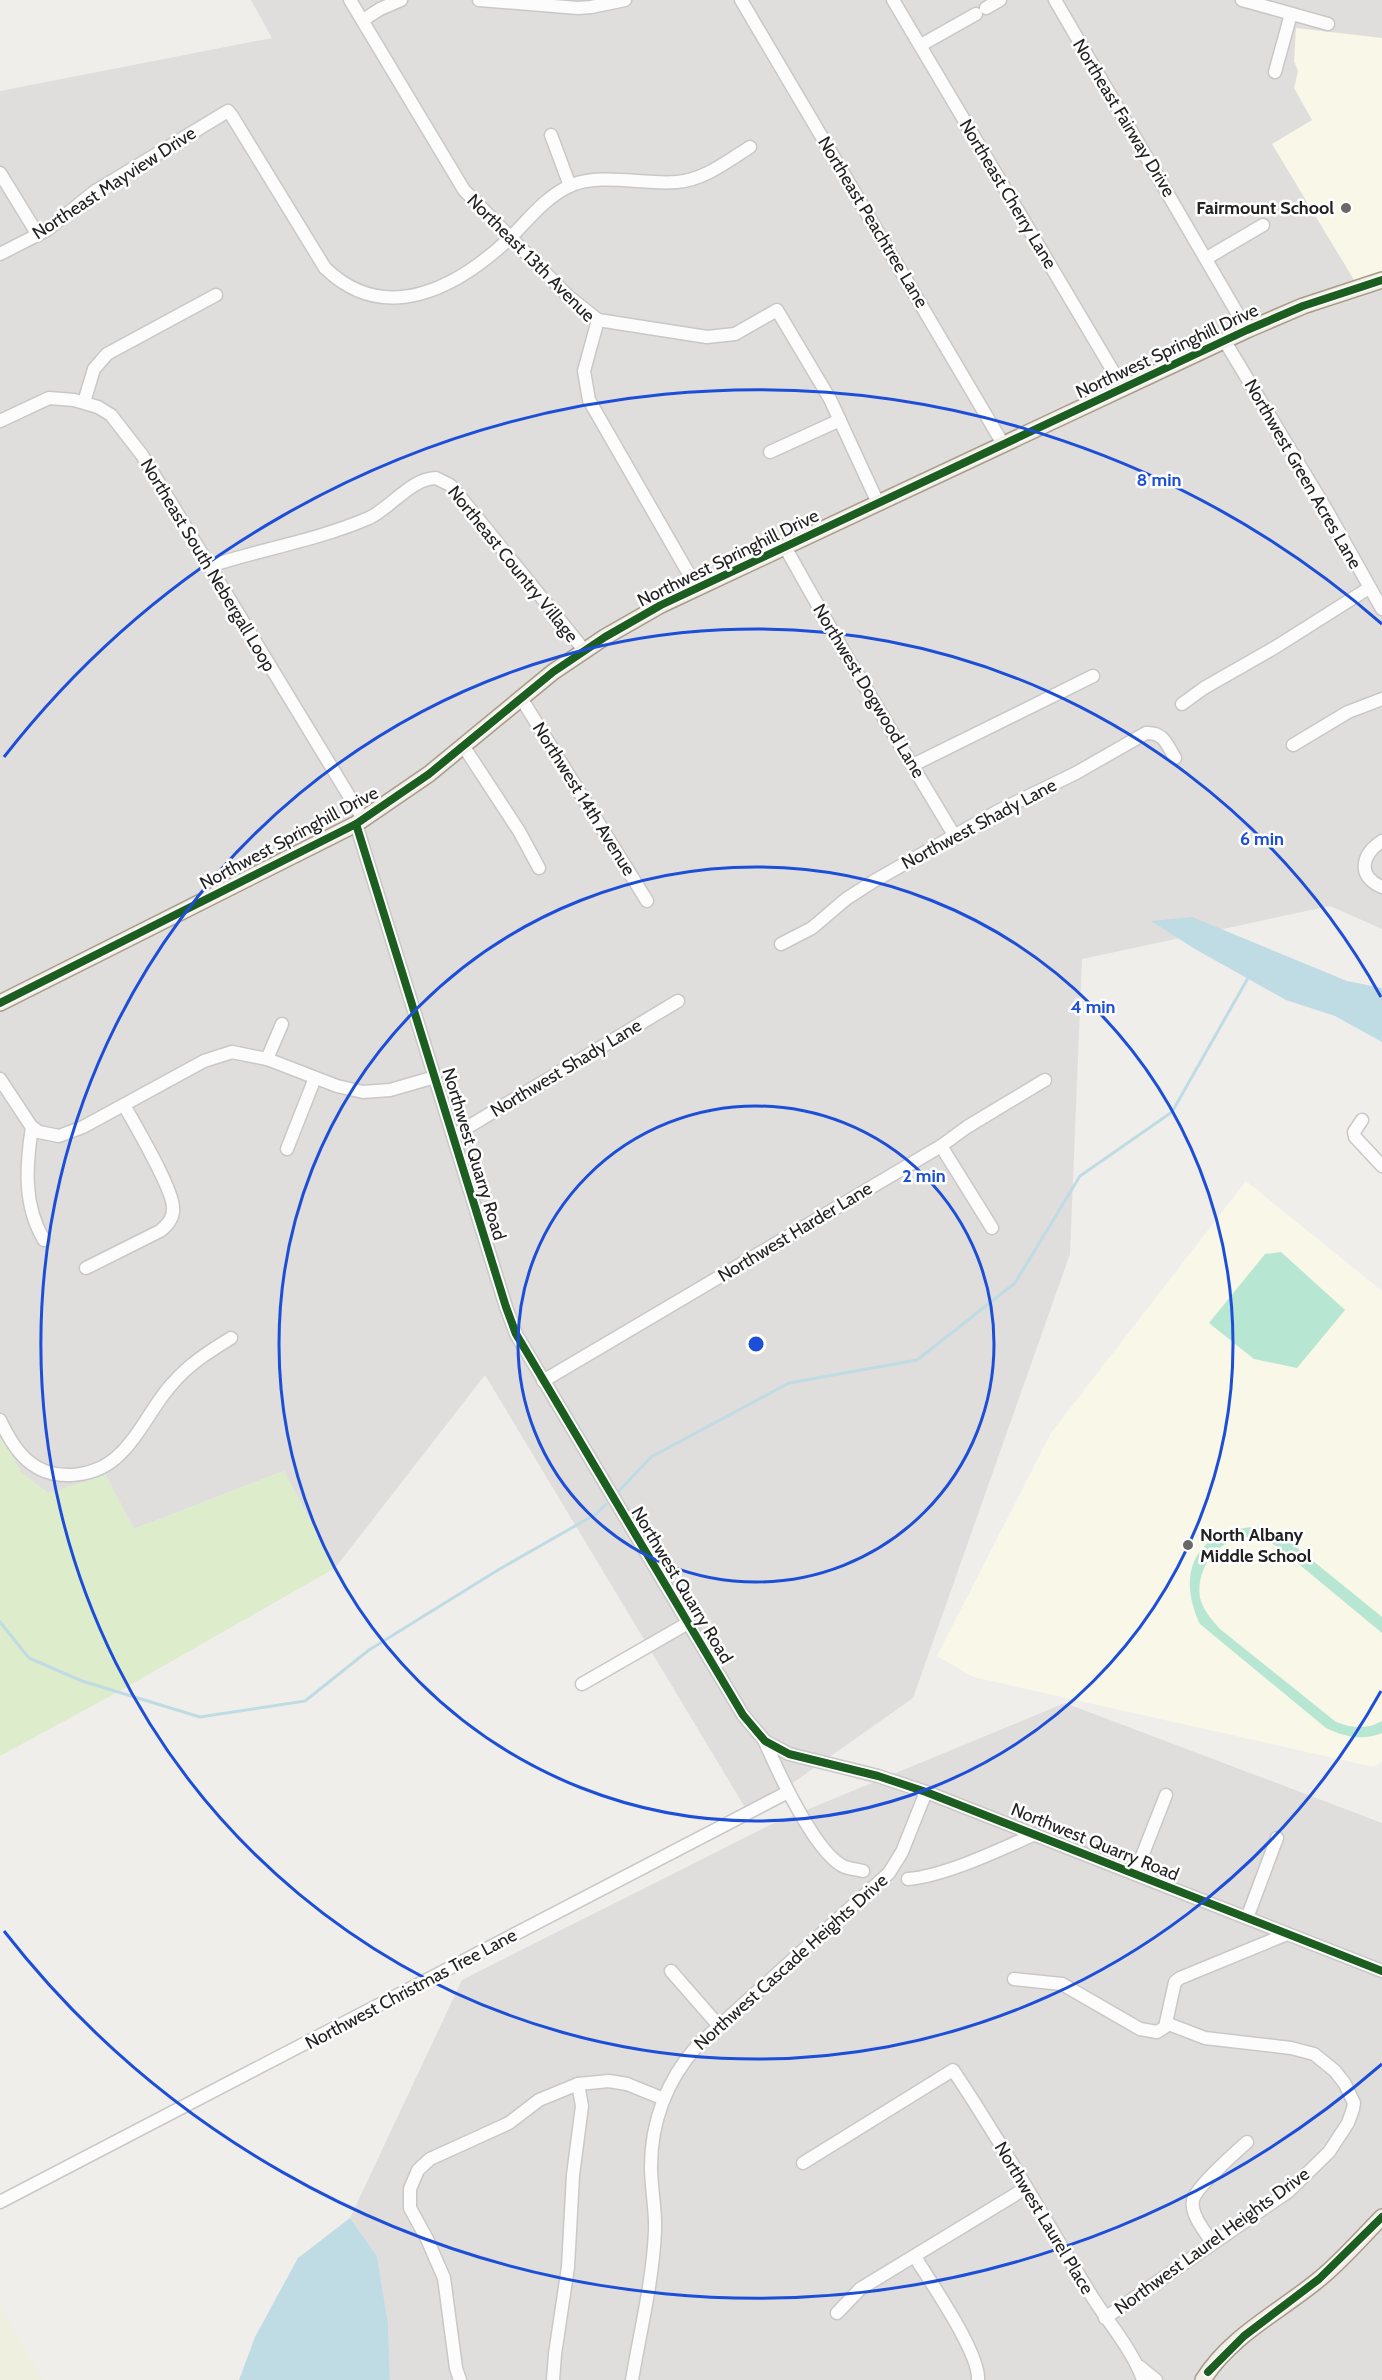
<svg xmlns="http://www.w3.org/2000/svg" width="1382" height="2380" font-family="Cabin,sans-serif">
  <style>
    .residential { fill: #dfdedc }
    .education { fill: #f8f7e8 }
    .farmland { fill: #efefdf }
    .grass { fill: #ddeccb }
    .pitch { fill: #b7e6d2 }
    .water { fill: #bfdbe3 }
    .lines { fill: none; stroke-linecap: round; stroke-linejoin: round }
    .stream { stroke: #bfdbe3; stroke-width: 3 }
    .minor-casing { stroke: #c9c8c7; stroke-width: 15 }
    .major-casing { stroke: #a79c86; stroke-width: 18 }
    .minor { stroke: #fdfcfc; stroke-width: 12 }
    .major { stroke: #f3ede7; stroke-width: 15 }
    .cycleway-casing { stroke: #fff; stroke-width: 11 }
    .cycleway { stroke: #1b5e20; stroke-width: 8 }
    .ring { fill: none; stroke: #1d4ed8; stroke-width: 3 }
    .poi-dot { fill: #6a6968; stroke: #fff; stroke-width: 2 }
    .labels { text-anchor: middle; stroke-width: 5; stroke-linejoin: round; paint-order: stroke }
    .street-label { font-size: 18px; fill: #222; stroke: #fff }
    .poi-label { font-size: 18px; font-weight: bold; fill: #222; stroke: #fff; text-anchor: end }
    .centre { fill: #1d4ed8; stroke: #fff; stroke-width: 3 }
    .ring-label { font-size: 18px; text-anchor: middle; font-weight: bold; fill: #1d4ed8; stroke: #fff; stroke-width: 5; stroke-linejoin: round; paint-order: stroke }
  </style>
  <rect width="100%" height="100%" fill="#f0eeeb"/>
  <!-- residential -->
  <g class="residential">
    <polygon points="251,0 1382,0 1382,929 1330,906 1082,959 1070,1254 913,1698 749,1814 485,1375 335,1568 284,1471 134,1529 104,1472 95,1479 48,1493 0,1457 0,91 272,38"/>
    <polygon points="1065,1703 1382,1823 1382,2380 390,2380 388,2323 377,2256 350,2218 462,1980 770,1825"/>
  </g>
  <!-- education -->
  <g class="education">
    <polygon points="1296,28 1382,38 1382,271 1354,280 1272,144 1312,120 1294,88 1298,71 1294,61"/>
    <polygon points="1246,1181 1382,1291 1382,1762 1374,1767 973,1677 937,1656 1051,1433"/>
  </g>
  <!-- farmland -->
  <polygon class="farmland" points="0,2305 43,2380 0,2380"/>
  <!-- grass -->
  <polygon class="grass" points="0,1433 21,1472 48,1493 95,1479 104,1472 134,1529 284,1471 335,1568 116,1693 0,1756"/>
  <!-- pitch -->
  <g class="pitch">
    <polygon points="1281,1252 1345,1310 1297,1368 1254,1359 1209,1323 1265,1254"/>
    <path d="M1256 1527 1273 1532 1291 1543 1382 1617V1633L1283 1551C1278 1548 1273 1543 1267 1541 1231 1525 1194 1561 1200 1598 1203 1610 1212 1620 1220 1629L1336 1722C1351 1728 1367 1730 1382 1721V1733C1362 1741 1345 1737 1326 1728L1200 1624C1175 1572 1197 1529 1256 1527Z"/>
  </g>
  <!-- water -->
  <g class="water">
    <polygon points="1192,917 1347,981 1382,988 1382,1042 1335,1016 1286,1000 1195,949 1151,921"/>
    <polygon points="350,2218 377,2256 388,2323 390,2380 239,2380 255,2337 298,2258"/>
  </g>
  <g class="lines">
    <!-- stream -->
    <g class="stream">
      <polyline points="619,1491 651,1457 789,1383 917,1360 1015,1283 1080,1176 1172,1112 1248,978"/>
      <polyline points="0,1622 29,1658 82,1681 200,1717 305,1701 369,1650 498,1570 596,1514 606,1504"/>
    </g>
    <defs>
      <g id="minor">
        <polyline points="350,0 464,190 568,296 598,320 584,371 589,400 697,588"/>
        <polyline points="479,0 578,8 591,7 625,0"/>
        <polyline points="741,0 1003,444"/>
        <polyline points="893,0 1123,388"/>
        <polyline points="1055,0 1247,330"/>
        <polyline points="1242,0 1328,24"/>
        <polyline points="986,8 1000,0"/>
        <polyline points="363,20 380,9 401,0"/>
        <polyline points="921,45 976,14"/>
        <polyline points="1275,72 1291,14"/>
        <polyline points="551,135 570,186"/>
        <polyline points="0,173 38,235"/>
        <path d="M0 254 47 230 94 192 228 111 232 116 325 268C386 327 458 287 510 238 529 219 546 196 572 185 601 173 645 185 677 182 704 180 728 161 750 147"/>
        <polyline points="1207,258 1263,225"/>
        <polyline points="598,320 707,337 735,334 777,310 830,399 878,503"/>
        <polyline points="1224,340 1326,509 1382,609"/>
        <polyline points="84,402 94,369 107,354 216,295"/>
        <polyline points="0,421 49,398 74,400 98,407 111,415 142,455 363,819"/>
        <polyline points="770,452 840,420"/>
        <polyline points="785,547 843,650 954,835"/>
        <path d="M210 566C262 549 318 540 369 518 392 507 410 479 436 478L450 485 462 499 584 650"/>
        <polyline points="521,698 647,901"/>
        <polyline points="1182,704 1204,688 1274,648 1369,588"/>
        <polyline points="1293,745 1348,712 1382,699"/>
        <polyline points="464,747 519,831 539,868"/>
        <polyline points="913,765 1093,676"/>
        <polyline points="356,824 506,1307 516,1334 743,1715 765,1741 789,1754 878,1776 926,1792 1382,1971"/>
        <path d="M1382 841C1362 854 1356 876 1382 887"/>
        <path d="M781 944 812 928 846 899 874 881 998 811 1076 773 1146 733C1164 732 1167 745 1175 758"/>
        <polyline points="267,1059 282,1024"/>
        <polyline points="0,1079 31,1126 39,1132 59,1136 83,1127 204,1061 232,1052 267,1059 337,1086 363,1092 390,1090 435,1077"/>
        <polyline points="1362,1120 1354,1132 1355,1137 1382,1166"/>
        <path d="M32 1127C26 1166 23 1205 44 1240"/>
        <polyline points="453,1136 678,1001"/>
        <polyline points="941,1146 992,1228"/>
        <polyline points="287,1149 315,1078"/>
        <path d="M86 1268 160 1231C168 1225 174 1218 173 1207 172 1187 135 1125 124 1105"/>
        <polyline points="543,1381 941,1146 967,1127 1045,1080"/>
        <path d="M0 1420C7 1435 15 1450 28 1461 55 1484 98 1477 121 1453 142 1433 153 1404 173 1383 189 1364 210 1351 231 1338"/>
        <polyline points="582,1684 688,1623"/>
        <path d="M765 1742C778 1772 813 1848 841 1865 847 1869 856 1869 863 1871"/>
        <polyline points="1135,1874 1166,1795"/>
        <path d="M908 1879C945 1876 999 1850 1033 1835"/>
        <polyline points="1247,1918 1277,1838"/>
        <polyline points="671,1971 719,2026"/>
        <polyline points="1014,1979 1062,1984 1140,2029 1157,2032 1165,2027 1175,1982 1180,1978 1287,1934"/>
        <path d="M803 2163 953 2070C1001 2141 1043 2217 1088 2290 1105 2319 1132 2348 1143 2380"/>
        <polyline points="0,2202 788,1792"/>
        <path d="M1212 2242C1205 2232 1190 2214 1193 2200 1196 2187 1236 2152 1247 2142"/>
        <path d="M915 2257C931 2283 980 2353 978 2380"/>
        <polyline points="837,2313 860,2289 1026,2188"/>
        <polyline points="1105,2318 1289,2191 1329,2152 1348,2123 1353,2109 1354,2103 1345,2084 1335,2071 1314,2054 1291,2048 1205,2038 1166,2023"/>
        <polyline points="1140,2367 1156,2380"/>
        <polyline points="460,2380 456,2368 444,2278 427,2239 410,2208 410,2189 418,2170 430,2159 509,2123 539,2100 578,2084 609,2081 627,2084 664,2099"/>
        <polyline points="553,2380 555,2354 568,2267 573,2175 582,2106 578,2084"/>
        <path d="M632 2380C640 2332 653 2280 655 2231 656 2210 651 2188 651 2167 651 2122 667 2080 697 2046L889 1873 902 1852 926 1792"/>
      </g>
      <g id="major">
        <polyline points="0,1003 356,824 429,774 553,672 605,637 661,605 1247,330 1303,306 1382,280"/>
        <path d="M1203 2380C1229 2337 1279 2312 1317 2281 1341 2262 1361 2238 1382 2217"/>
      </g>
    </defs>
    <!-- minor casing -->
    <use href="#minor" class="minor-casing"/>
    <!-- major casing -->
    <use href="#major" class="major-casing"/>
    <!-- minor -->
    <use href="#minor" class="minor"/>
    <!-- major -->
    <use href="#major" class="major"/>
    <defs>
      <g id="cycleway">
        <polyline points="356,824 506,1307 516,1334 743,1715 765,1741 789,1754 878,1776 926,1792 1382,1971"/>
        <polyline points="0,1003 356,824 429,774 553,672 605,637 661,605 1247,330 1303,306 1382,280"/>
        <polyline points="1208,2372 1244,2336 1319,2279 1382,2217"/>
      </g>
    </defs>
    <!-- cycleway casing -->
    <use href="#cycleway" class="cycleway-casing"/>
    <!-- cycleway -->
    <use href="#cycleway" class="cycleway"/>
  </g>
  <!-- distance rings -->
  <g class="ring">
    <circle cx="756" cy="1344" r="238"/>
    <circle cx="756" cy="1344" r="477"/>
    <path d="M1381 1691A715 715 0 1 1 1381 997"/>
    <path d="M1382 2064A954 954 0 0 1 4 1931M4 757A954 954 0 0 1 1382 624"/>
  </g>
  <!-- markers -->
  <g class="poi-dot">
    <circle cx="1346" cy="208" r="6"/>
    <circle cx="1188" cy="1545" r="6"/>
  </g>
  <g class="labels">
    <!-- street labels -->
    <g class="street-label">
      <text transform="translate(1124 118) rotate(59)" y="6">Northeast Fairway Drive</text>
      <text transform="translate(114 183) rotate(-33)" y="6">Northeast Mayview Drive</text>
      <text transform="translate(1008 194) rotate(59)" y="6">Northeast Cherry Lane</text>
      <text transform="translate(873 222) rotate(59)" y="6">Northeast Peachtree Lane</text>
      <text transform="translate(531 258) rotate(45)" y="6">Northeast 13th Avenue</text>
      <text transform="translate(1167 351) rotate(-25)" y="6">Northwest Springhill Drive</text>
      <text transform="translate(1303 474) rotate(60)" y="6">Northwest Green Acres Lane</text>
      <text transform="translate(728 558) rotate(-26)" y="6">Northwest Springhill Drive</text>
      <text transform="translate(513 564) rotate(51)" y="6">Northeast Country Village</text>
      <text transform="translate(208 565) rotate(59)" y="6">Northeast South Nebergall Loop</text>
      <text transform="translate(869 691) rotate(59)" y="6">Northwest Dogwood Lane</text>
      <text transform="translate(584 799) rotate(58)" y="6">Northwest 14th Avenue</text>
      <text transform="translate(979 824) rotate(-28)" y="6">Northwest Shady Lane</text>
      <text transform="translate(289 838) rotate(-28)" y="6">Northwest Springhill Drive</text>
      <text transform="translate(566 1068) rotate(-31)" y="6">Northwest Shady Lane</text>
      <text transform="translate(474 1154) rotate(73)" y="6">Northwest Quarry Road</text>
      <text transform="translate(795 1232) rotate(-31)" y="6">Northwest Harder Lane</text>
      <text transform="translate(682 1585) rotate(59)" y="6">Northwest Quarry Road</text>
      <text transform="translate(1095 1842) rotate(22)" y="6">Northwest Quarry Road</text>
      <text transform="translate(791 1962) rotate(-42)" y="6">Northwest Cascade Heights Drive</text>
      <text transform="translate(411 1989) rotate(-28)" y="6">Northwest Christmas Tree Lane</text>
      <text transform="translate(1044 2218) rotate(59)" y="6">Northwest Laurel Place</text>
      <text transform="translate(1212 2241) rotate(-36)" y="6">Northwest Laurel Heights Drive</text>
    </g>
    <!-- poi labels -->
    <g class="poi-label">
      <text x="1334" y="214">Fairmount School</text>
      <text x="1200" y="1541" text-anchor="start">North Albany<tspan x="1200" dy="21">Middle School</tspan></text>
    </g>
  </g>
  <circle cx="756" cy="1344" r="9" class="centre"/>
  <g class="ring-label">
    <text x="1159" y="486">8 min</text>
    <text x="1262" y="845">6 min</text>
    <text x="1093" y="1013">4 min</text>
    <text x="924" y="1182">2 min</text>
  </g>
</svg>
